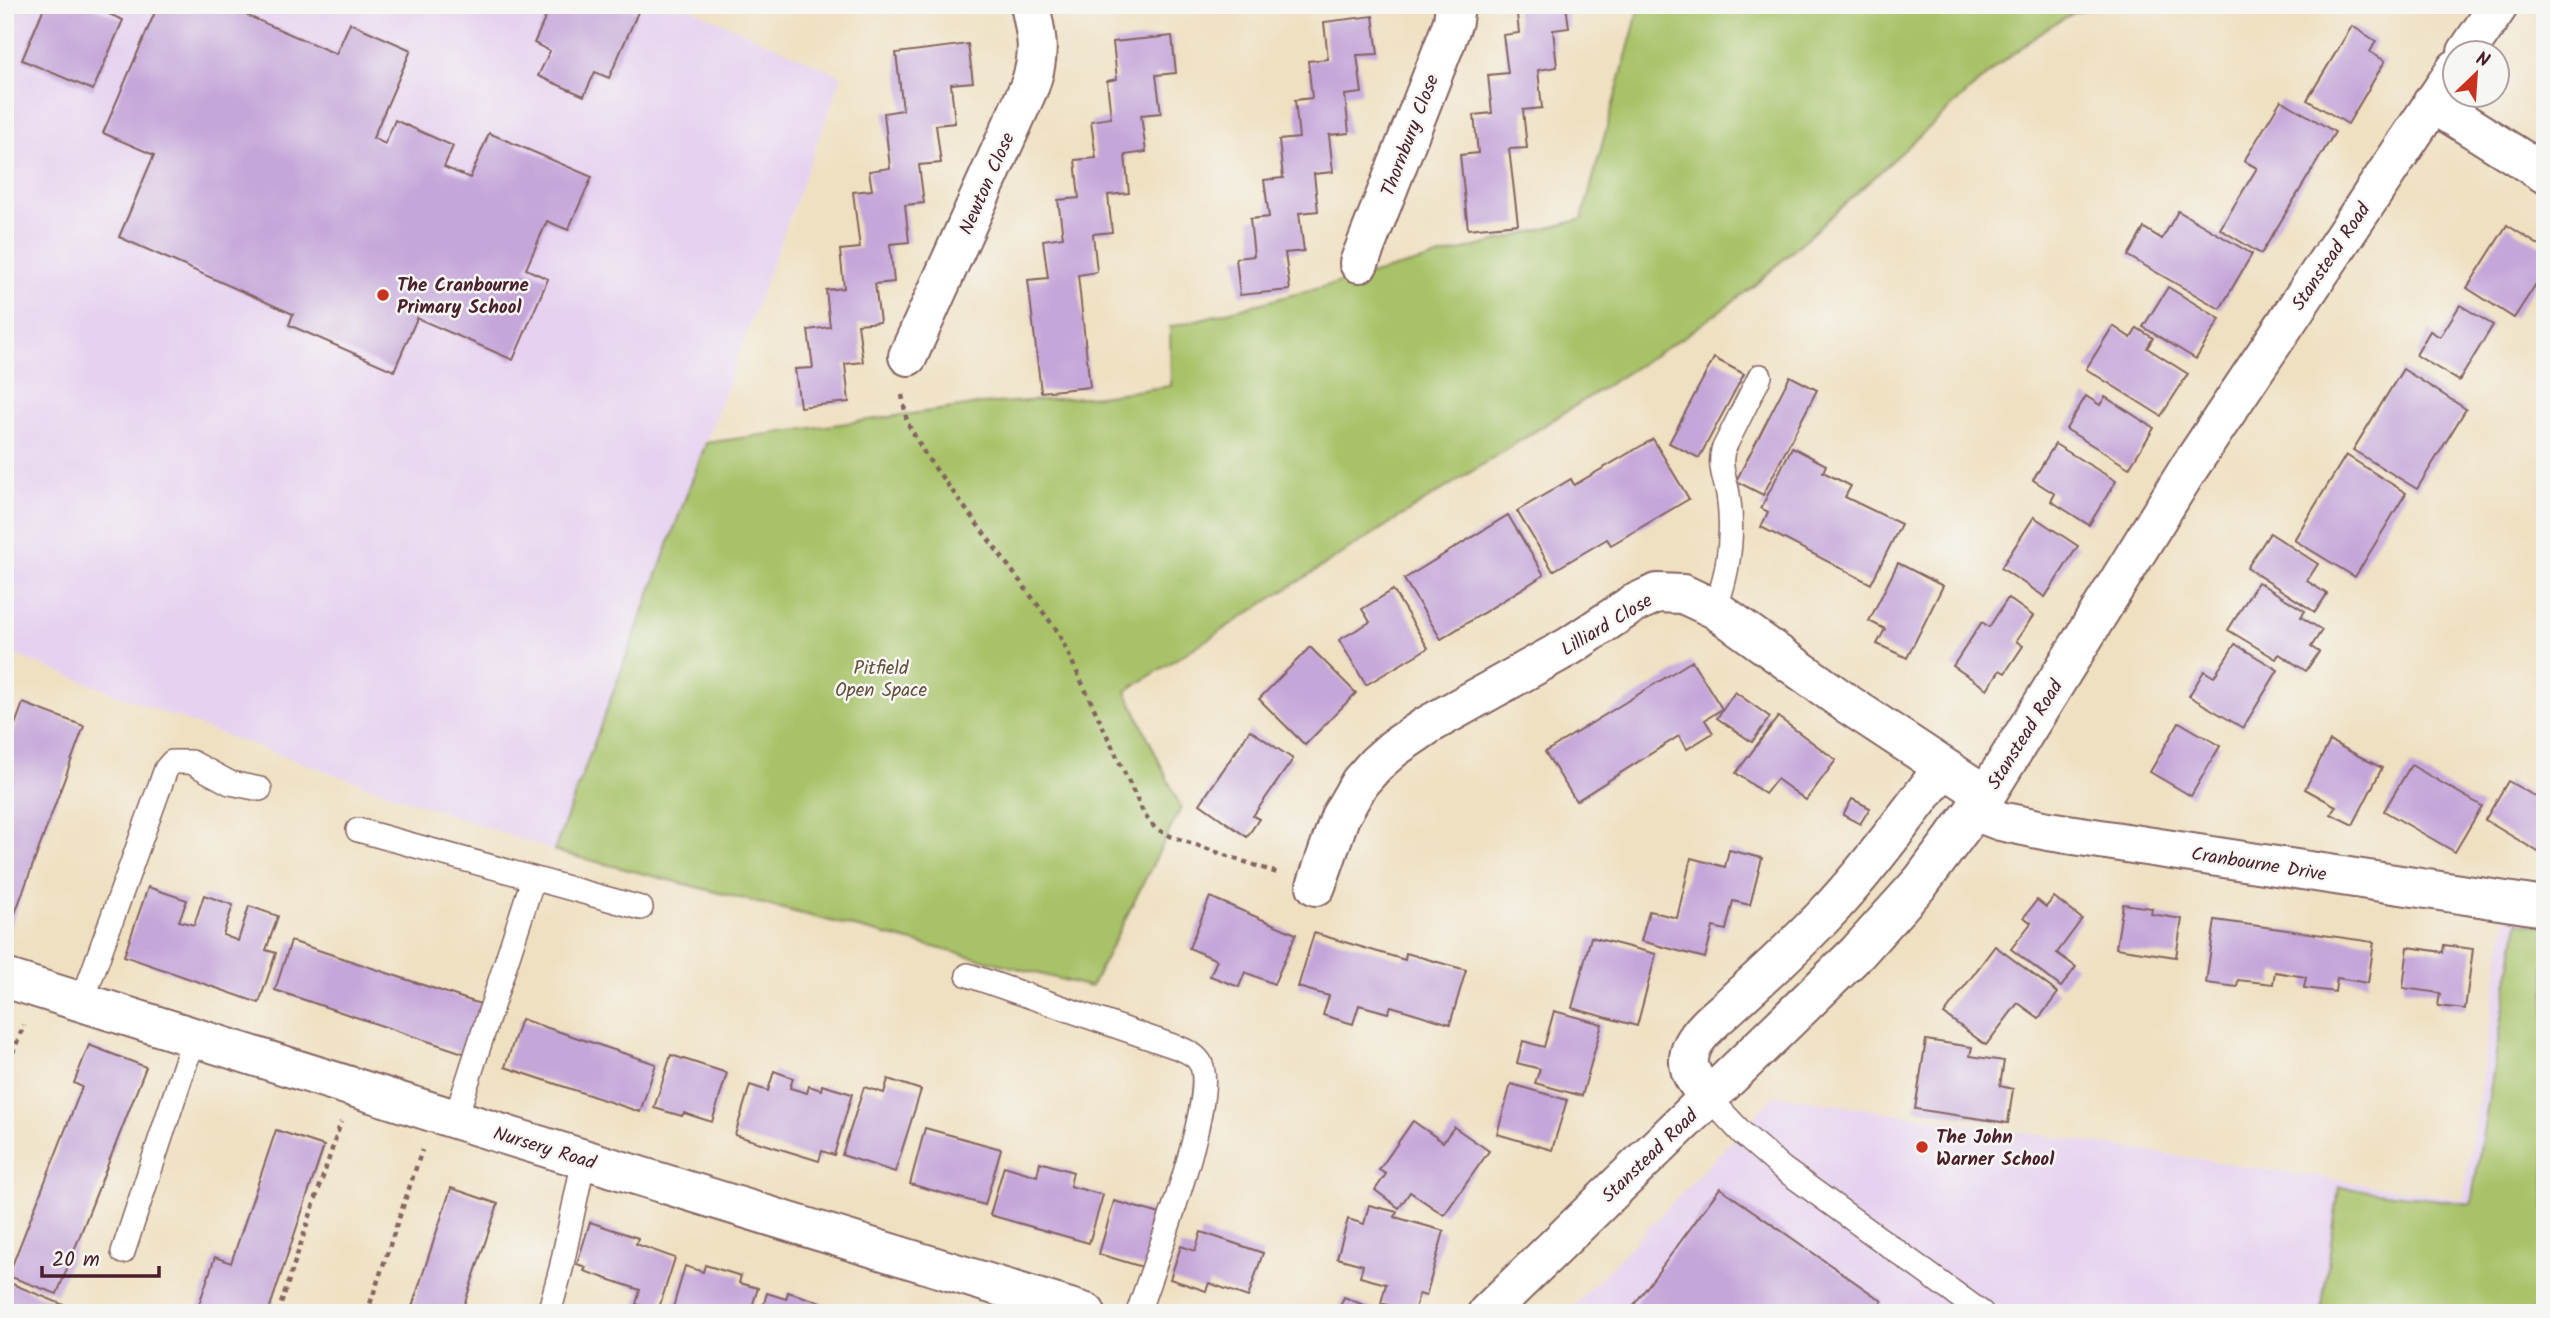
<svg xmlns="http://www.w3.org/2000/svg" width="2550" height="1318" font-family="Kalam,sans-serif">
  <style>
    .built { fill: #e6d2f0 }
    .green { fill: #a7c268; stroke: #78704a; stroke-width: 2 }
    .building { fill: #c5a6d9 }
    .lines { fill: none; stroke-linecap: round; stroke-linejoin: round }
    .service-casing { stroke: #846360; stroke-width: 26 }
    .minor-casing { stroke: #846360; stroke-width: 42 }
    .tertiary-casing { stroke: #846360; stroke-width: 42 }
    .path { stroke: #846360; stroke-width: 4.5; stroke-dasharray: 5 5; stroke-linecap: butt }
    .service { stroke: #fff; stroke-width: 23 }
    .minor { stroke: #fff; stroke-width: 38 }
    .tertiary { stroke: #fff; stroke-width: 38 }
    .poi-dot { fill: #c8321e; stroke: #f6f6f2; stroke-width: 2.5 }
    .labels { text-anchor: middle; stroke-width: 5; stroke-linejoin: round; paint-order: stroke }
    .street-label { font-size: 19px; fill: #4a1f2b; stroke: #f6f6f2 }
    .poi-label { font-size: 19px; font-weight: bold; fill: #4a1f2b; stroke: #f6f6f2; text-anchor: start }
    .park-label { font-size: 19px; fill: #66503d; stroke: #f6f6f2 }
  </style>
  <rect width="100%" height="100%" fill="#f6f6f2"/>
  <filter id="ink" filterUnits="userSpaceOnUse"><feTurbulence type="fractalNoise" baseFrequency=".0143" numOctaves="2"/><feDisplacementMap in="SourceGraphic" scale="14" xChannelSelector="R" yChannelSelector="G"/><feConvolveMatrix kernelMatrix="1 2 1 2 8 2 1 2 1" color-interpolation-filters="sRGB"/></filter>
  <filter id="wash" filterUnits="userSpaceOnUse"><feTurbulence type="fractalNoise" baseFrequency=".00686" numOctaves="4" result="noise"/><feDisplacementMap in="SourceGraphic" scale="28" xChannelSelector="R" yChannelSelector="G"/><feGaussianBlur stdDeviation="1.57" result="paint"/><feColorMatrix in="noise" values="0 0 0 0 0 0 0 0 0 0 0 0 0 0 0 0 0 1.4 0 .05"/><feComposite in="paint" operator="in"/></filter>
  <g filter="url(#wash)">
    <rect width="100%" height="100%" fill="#efe0c1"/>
    <!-- built -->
    <g class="built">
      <polygon points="5,5 683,5 842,76 554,851 215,732 5,651"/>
      <polygon points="2506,917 2545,923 2545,1313 1567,1313 1775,1095 2463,1199"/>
    </g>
    <!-- green -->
    <g class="green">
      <polygon points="1640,5 2099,5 2074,13 2047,28 1997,66 1755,285 1688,334 1126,691 1181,808 1091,987 554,851 706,443 981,404 1099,396 1171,386 1170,327 1582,219"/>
      <polygon points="2518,922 2545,926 2545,1313 2321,1313 2339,1187 2471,1204"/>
    </g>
    <g id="blocks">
      <!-- building -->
      <g class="building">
        <polygon points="45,5 88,5 123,20 93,90 22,60"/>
        <polygon points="158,5 223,5 336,54 350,23 411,50 373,138 385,144 395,120 453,146 444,167 470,178 489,133 592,177 568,230 547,221 526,269 548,279 513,360 417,318 394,371 289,325 293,314 119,237 154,155 103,133"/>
        <polygon points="551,5 623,5 638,12 609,78 595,72 584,96 538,76 550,51 534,43"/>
        <polygon points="1516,5 1566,5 1569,28 1553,30 1557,67 1538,70 1542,108 1523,110 1527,148 1509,149 1518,224 1468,229 1460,155 1478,153 1474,115 1492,113 1488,75 1508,73 1503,35 1519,33"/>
        <polygon points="1373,16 1378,54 1357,55 1362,93 1345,95 1349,133 1329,135 1333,172 1314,174 1318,211 1299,213 1304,251 1285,253 1290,290 1240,295 1236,258 1254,256 1250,219 1269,217 1264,180 1283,178 1279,140 1299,138 1295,100 1312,98 1308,61 1328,59 1324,22"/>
        <polygon points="2352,26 2376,41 2370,52 2385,61 2348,124 2307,100"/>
        <polygon points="1172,36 1176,73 1156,75 1161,113 1141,115 1146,152 1125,155 1129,193 1108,195 1112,232 1093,234 1097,272 1078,275 1090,387 1041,392 1028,280 1048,278 1043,240 1063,237 1058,200 1079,198 1075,160 1096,158 1091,121 1111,118 1107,81 1117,79 1113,42"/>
        <polygon points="968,44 973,82 951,84 955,123 936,125 941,163 919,165 924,203 905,205 909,242 890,244 894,282 875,284 880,322 858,324 863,362 845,364 849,402 800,407 795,369 813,368 808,330 830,327 826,290 844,288 840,250 860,248 853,192 872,190 869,171 890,168 884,113 903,110 896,53"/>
        <polygon points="2281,100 2335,132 2261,254 2220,229 2257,168 2244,161"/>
        <polygon points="2178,211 2252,254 2220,309 2128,256 2144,228 2162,239"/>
        <polygon points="2507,225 2545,249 2545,270 2514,318 2467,288"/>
        <polygon points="2168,287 2220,319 2196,359 2143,327"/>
        <polygon points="2460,305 2493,325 2459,381 2416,355 2430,331 2440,337"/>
        <polygon points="2113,326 2131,338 2137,328 2153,338 2147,348 2188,374 2161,416 2086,369"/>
        <polygon points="1714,358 1744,374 1699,458 1669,443"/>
        <polygon points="2403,369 2466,409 2417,489 2353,450"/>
        <polygon points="1790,376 1817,390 1763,495 1736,481"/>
        <polygon points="2086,396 2100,405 2105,397 2154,428 2129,468 2066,429"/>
        <polygon points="1653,439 1689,499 1611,545 1607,539 1553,571 1517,511 1571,479 1574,485"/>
        <polygon points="2055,444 2116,481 2089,525 2051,501 2055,494 2033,480"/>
        <polygon points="1792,447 1826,465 1823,472 1851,486 1845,497 1901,524 1871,584 1761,527 1768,512 1761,508"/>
        <polygon points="2346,455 2406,493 2355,577 2294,540"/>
        <polygon points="1508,515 1544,575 1441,639 1404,579"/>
        <polygon points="2034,517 2078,546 2045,597 2001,568"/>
        <polygon points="2270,533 2318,564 2307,581 2327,594 2315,612 2247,568"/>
        <polygon points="1898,563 1943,586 1907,658 1877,644 1885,629 1869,621"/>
        <polygon points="2258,582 2305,611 2301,617 2322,630 2311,647 2319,652 2306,671 2279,654 2276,659 2228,630"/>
        <polygon points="1393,590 1428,648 1366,685 1339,640 1370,622 1362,609"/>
        <polygon points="2008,598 2033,616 2016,641 2023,646 2005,673 2000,670 1987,689 1953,666 1982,622 1989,627"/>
        <polygon points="2235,644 2278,670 2243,728 2189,696 2204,671 2214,677"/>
        <polygon points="1310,647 1356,693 1305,745 1259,699"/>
        <polygon points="1692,661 1722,709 1705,720 1713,733 1687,749 1679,736 1576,801 1545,752"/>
        <polygon points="1735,692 1770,717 1752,742 1717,718"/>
        <polygon points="23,703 84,726 6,938 5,752"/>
        <polygon points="1778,717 1836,760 1806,800 1777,779 1765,794 1736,773"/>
        <polygon points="2179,722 2220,746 2191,796 2150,772"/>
        <polygon points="1250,730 1293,759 1253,816 1259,819 1247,837 1200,804"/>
        <polygon points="2330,741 2382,768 2353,825 2331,814 2336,806 2305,789"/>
        <polygon points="2411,765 2482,806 2455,852 2384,811"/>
        <polygon points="2508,781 2545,802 2545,856 2485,820"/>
        <polygon points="1852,799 1870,808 1860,824 1843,815"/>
        <polygon points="1729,850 1762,858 1750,905 1733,901 1726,930 1713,927 1705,958 1641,941 1649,911 1677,918 1691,858 1725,867"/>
        <polygon points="148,887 187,900 179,921 194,925 204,895 233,905 223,935 238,941 249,906 278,916 266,950 276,953 259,1003 124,956"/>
        <polygon points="1210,897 1296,934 1274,984 1245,972 1239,987 1210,976 1217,960 1189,948"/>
        <polygon points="2054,897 2082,919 2057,953 2076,967 2061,987 2011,949 2031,923 2024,917 2037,900 2046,907"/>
        <polygon points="2123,904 2152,908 2151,914 2182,919 2176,957 2116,948"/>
        <polygon points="2215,920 2374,942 2368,983 2337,978 2335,992 2304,988 2306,977 2275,972 2273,984 2238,980 2237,987 2206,983"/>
        <polygon points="1314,933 1405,960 1406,953 1466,970 1450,1024 1391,1006 1388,1013 1359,1005 1353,1024 1323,1015 1329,996 1298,987"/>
        <polygon points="1591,937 1656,954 1637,1026 1572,1008"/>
        <polygon points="291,941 492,1008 475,1057 275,990"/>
        <polygon points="2444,945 2473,949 2465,1009 2438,1006 2440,993 2403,988 2408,947 2443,952"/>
        <polygon points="1995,946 2058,993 2039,1018 2018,1003 1986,1045 1944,1014"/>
        <polygon points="1554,1011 1602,1024 1582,1096 1535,1083 1540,1069 1517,1063 1523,1041 1544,1047"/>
        <polygon points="521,1019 656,1064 640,1112 505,1067"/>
        <polygon points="1926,1040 1972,1047 1970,1056 2004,1061 2000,1086 2013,1089 2008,1123 1915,1109"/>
        <polygon points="89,1045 146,1067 57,1294 8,1276 82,1087 74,1083"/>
        <polygon points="671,1055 727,1073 712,1122 684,1113 682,1116 654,1108"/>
        <polygon points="774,1071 793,1078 790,1088 807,1093 809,1086 821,1090 822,1085 852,1094 834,1155 822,1151 819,1161 735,1135 750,1085 768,1091"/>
        <polygon points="888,1079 921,1090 895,1172 842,1155 864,1087 884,1093"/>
        <polygon points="1511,1084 1567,1100 1552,1150 1497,1134"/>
        <polygon points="1413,1121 1443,1142 1454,1127 1489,1151 1444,1215 1410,1192 1399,1208 1375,1190 1386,1174 1379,1170"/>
        <polygon points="925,1128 1001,1149 985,1205 910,1184"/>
        <polygon points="276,1130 324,1146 268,1313 196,1313 215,1257 231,1263"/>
        <polygon points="1040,1162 1073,1172 1070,1186 1103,1195 1089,1243 990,1215 1004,1166 1037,1176"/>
        <polygon points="451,1188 498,1204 464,1305 462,1313 410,1313"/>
        <polygon points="1720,1188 1882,1301 1874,1313 1628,1313"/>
        <polygon points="1114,1201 1171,1217 1156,1271 1099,1254"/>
        <polygon points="1369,1205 1397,1212 1395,1217 1444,1231 1426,1296 1419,1294 1414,1312 1381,1303 1386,1284 1360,1277 1363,1265 1337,1258 1348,1219 1364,1224"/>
        <polygon points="590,1222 638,1238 636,1244 675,1258 658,1311 636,1304 640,1290 584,1271 586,1267 577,1264"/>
        <polygon points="1201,1232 1263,1253 1248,1297 1209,1283 1206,1291 1170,1279 1181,1246 1195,1251"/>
        <polygon points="705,1265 741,1276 739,1283 758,1288 750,1313 679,1313 672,1311 685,1266 703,1272"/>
        <polygon points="5,1281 64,1305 61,1313 5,1313"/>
        <polygon points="788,1292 823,1303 821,1309 830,1313 761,1313 767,1293 786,1299"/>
        <polygon points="1344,1297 1383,1313 1337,1313"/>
        <polygon points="853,1305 875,1312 875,1313 850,1313"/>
      </g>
    </g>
  </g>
  <g filter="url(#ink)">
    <use href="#blocks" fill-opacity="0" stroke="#846360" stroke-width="2"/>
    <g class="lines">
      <defs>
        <g id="service">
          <path d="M1715 609C1729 572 1734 533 1728 494 1725 478 1719 467 1723 450L1760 376"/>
          <polyline points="358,830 641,908"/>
          <path d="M968 975 1179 1048C1187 1051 1197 1056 1201 1064 1218 1100 1152 1269 1138 1313"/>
          <polyline points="82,1002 166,769 172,762 191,762 230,783 260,789"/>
          <polyline points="1708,1097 1743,1134 1782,1168 1982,1313"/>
          <polyline points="455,1120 533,879"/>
          <polyline points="123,1252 194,1037"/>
          <polyline points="549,1313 561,1269 584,1159"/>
        </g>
        <g id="minor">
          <polyline points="2432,103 2545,174"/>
          <polyline points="1359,263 1446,41 1453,21 1455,5"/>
          <path d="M908 356 1030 85C1041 53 1037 37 1030 5"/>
          <polyline points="1974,811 2000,821 2048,831 2545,907"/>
          <polyline points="1316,886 1340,817 1360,782 1376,764 1394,748 1428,725 1570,646 1633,604 1657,593 1683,594 1715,609 1846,703 1986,795"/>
          <polyline points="5,978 512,1137 1086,1313"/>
          <path d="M1708 1097C1695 1080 1682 1067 1693 1045 1702 1027 1723 1013 1737 999 1766 973 1795 946 1822 918 1867 871 1904 819 1943 768"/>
        </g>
        <g id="tertiary">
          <polyline points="2467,52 2499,5"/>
          <polyline points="1487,1313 1857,953 1921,882 1986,795 2187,471 2456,69"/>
        </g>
      </defs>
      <!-- service casing -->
      <use href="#service" class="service-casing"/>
      <!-- minor casing -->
      <use href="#minor" class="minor-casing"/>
      <!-- tertiary casing -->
      <use href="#tertiary" class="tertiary-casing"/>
      <!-- path -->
      <g class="path">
        <polyline points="902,395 907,422 926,456 1058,632 1144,814 1155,828 1170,836 1280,874"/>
        <polyline points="5,1072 24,1025"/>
        <polyline points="278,1313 341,1122"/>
        <polyline points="367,1313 422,1150"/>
      </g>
      <!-- service -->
      <use href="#service" class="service"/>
      <!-- minor -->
      <use href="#minor" class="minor"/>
      <!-- tertiary -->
      <use href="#tertiary" class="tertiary"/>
    </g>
  </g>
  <!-- markers -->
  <g class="poi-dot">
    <circle cx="383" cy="295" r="7"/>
    <circle cx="1922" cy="1147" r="7"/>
  </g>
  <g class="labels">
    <!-- street labels -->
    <g class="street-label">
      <text transform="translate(1409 135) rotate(-69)" y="7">Thornbury Close</text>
      <text transform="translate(986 183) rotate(-66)" y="7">Newton Close</text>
      <text transform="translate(2330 256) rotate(-56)" y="7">Stanstead Road</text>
      <text transform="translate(1606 624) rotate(-31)" y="7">Lilliard Close</text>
      <text transform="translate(2024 734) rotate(-58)" y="7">Stanstead Road</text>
      <text transform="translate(2259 863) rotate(9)" y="7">Cranbourne Drive</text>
      <text transform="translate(545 1147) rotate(17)" y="7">Nursery Road</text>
      <text transform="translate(1649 1155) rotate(-44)" y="7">Stanstead Road</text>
    </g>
    <!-- poi labels -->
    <g class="poi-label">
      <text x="397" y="291">The Cranbourne<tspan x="397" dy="22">Primary School</tspan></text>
      <text x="1936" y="1143">The John<tspan x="1936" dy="22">Warner School</tspan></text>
    </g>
    <!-- park labels -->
    <g class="park-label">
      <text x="881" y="674">Pitfield<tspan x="881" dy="22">Open Space</tspan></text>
    </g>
  </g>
  <!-- margin -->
  <rect width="2550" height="1318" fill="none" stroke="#f6f6f2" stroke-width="28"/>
  <!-- north arrow -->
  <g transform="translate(2476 74) rotate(25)"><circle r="33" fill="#f6f6f2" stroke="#b1a0a2" stroke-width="2"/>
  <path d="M0-5L12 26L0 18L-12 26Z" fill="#c8321e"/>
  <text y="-10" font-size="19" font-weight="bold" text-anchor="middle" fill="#4a1f2b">N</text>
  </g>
  <!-- scale -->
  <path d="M42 1266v10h117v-10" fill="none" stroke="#4a1f2b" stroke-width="3.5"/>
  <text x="52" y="1266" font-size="21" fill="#4a1f2b" stroke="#f6f6f2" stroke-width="5" paint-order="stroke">20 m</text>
</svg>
